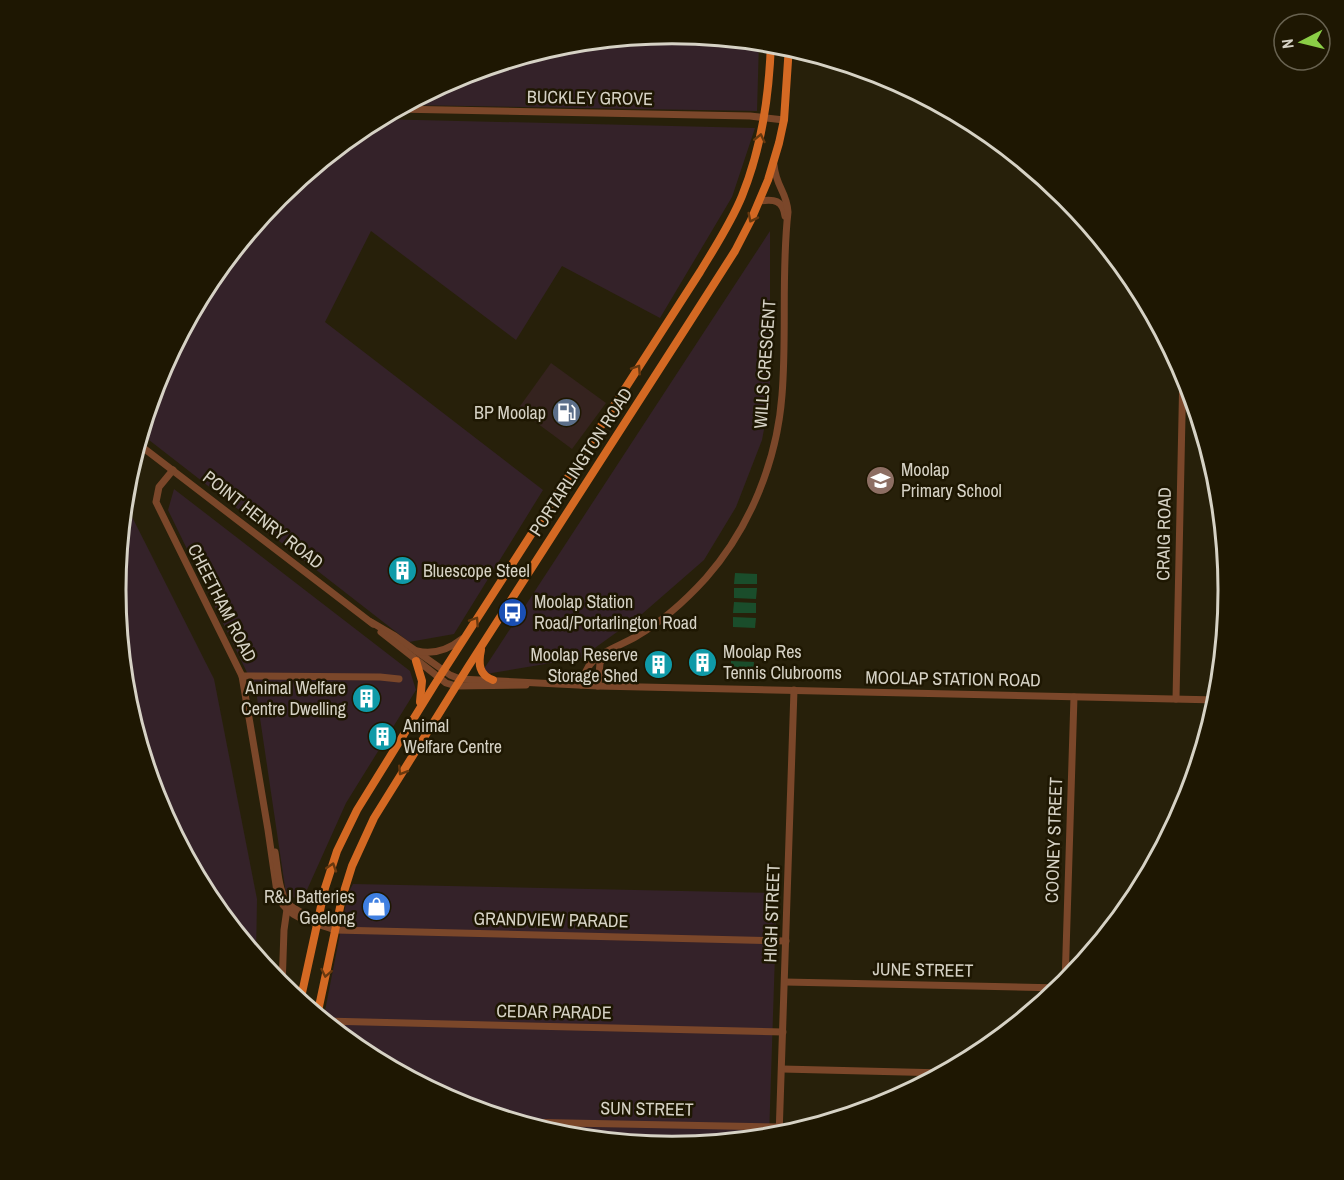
<svg xmlns="http://www.w3.org/2000/svg" width="1344" height="1180" font-family="'Archivo Narrow',sans-serif">
  <style>
    .commercial { fill: #35231f }
    .industrial { fill: #342229 }
    .green { fill: #1a4d2b }
    .lines { fill: none; stroke-linecap: round; stroke-linejoin: round }
    .minor { stroke: #7b472a; stroke-width: 7 }
    .major { stroke: #d46923; stroke-width: 8 }
    .oneway { stroke: #67380f }
    .labels { text-anchor: middle; stroke-width: 5; stroke-linejoin: round; paint-order: stroke }
    .street-label { font-size: 18px; fill: #d6d2c5; stroke: #1e1702 }
    .poi-label { font-size: 18px; fill: #d6d2c5; stroke: #1e1702; text-anchor: start }
    .rim { fill: none; stroke: #d6d2c5; stroke-width: 3 }
  </style>
  <rect width="100%" height="100%" fill="#27200a"/>
  <!-- commercial -->
  <polygon class="commercial" points="551,363 606,403 572,449 518,409"/>
  <!-- industrial -->
  <g class="industrial">
    <polygon points="672,33 759,42 757,111 404,105 459,75 564,44"/>
    <polygon points="377,119 755,128 732,197 660,318 562,266 516,340 371,231 325,322 543,490 454,634 409,642 140,433 158,377 209,280 278,196 363,127"/>
    <polygon points="770,231 770,397 762,440 736,507 704,560 642,614 581,658 480,675"/>
    <polygon points="174,489 410,671 416,690 346,803 302,901 286,894 256,691 168,510"/>
    <polygon points="124,501 214,679 257,899 256,956 209,899 157,803 126,698 115,590"/>
    <polygon points="353,884 777,893 769,1137 672,1147 563,1136 459,1104 362,1053 323,1021 348,893"/>
  </g>
  <!-- green -->
  <g class="green">
    <polygon points="735,573 757,574 757,584 734,584"/>
    <polygon points="734,588 757,588 756,599 734,598"/>
    <polygon points="734,602 756,603 756,613 733,613"/>
    <polygon points="733,617 756,618 755,628 733,627"/>
    <polygon points="732,647 754,647 754,658 731,657"/>
    <polygon points="731,661 754,662 753,672 731,671"/>
  </g>
  <g class="lines">
    <!-- minor -->
    <g class="minor">
      <polyline points="395,109 750,116 784,120"/>
      <path d="M760 201C774 199 783 200 785 216"/>
      <polyline points="137,443 373,624"/>
      <path d="M173 470 159 487 156 502 242 676 268 830 277 892C284 919 312 921 335 930L786 941"/>
      <polyline points="371,622 395,636 450,675 460,679 598,686 1218,700"/>
      <polyline points="381,632 446,683 456,686 526,685"/>
      <path d="M417 651C434 655 448 650 462 639"/>
      <polyline points="242,676 380,677 399,679"/>
      <path d="M581 685C584 676 586 668 593 661 602 651 624 644 637 636 663 621 686 600 706 578 750 528 777 461 782 395 787 334 781 273 788 212 787 192 776 187 774 165"/>
      <polyline points="598,686 600,663 607,653"/>
      <polyline points="1176,699 1183,369"/>
      <path d="M275 852C278 869 278 897 292 907 301 913 309 915 316 923"/>
      <polyline points="785,982 1061,988"/>
      <polyline points="1065,984 1074,697"/>
      <polyline points="282,987 284,930 287,909"/>
      <polyline points="324,1021 783,1032"/>
      <polyline points="782,1069 945,1073"/>
      <polyline points="515,1122 780,1127"/>
      <polyline points="779,1136 794,690"/>
    </g>
    <!-- major -->
    <g class="major">
      <path d="M481 650C478 664 479 675 493 680"/>
      <polyline points="416,661 422,681 420,702"/>
      <path d="M300 1002 325 888 337 851 357 810 435 684 700 272C715 247 731 223 742 196 762 146 769 96 771 43"/>
      <polyline points="317,1016 342,898 352,866 374,818 468,667 689,323 735,251 751,220 768,180 779,143 784,120 789,46"/>
    </g>
  </g>
  <!-- one-way arrows -->
  <defs><path id="oneway-chevron" d="M-2-3.5L2.5 0L-2 3.5" fill="none" stroke-width="1.6" stroke-linecap="round" stroke-linejoin="round" transform="scale(1.5)"/></defs>
  <g class="oneway">
    <use href="#oneway-chevron" transform="translate(760 138) rotate(-77)"/>
    <use href="#oneway-chevron" transform="translate(752 218) rotate(116)"/>
    <use href="#oneway-chevron" transform="translate(637 369) rotate(-57)"/>
    <use href="#oneway-chevron" transform="translate(475 621) rotate(-57)"/>
    <use href="#oneway-chevron" transform="translate(402 771) rotate(122)"/>
    <use href="#oneway-chevron" transform="translate(332 867) rotate(-72)"/>
    <use href="#oneway-chevron" transform="translate(326 973) rotate(101)"/>
  </g>
  <!-- icons -->
  <defs>
    <symbol id="fuel-disc" viewBox="-11 -11 22 22"><circle r="9.5" fill="#5c6f8a" stroke="#1e1702"/><path d="M-5.5-6h7V0h2V4h1.3V-2.5L3-4.5l.8-.8L6-3V5H2.5V1h-1V6h-7ZM-4.2-4.7v3.2H.2V-4.7Z" fill="#fff"/></symbol>
    <symbol id="school-disc" viewBox="-11 -11 22 22"><circle r="9.5" fill="#8d6e63" stroke="#1e1702"/><path d="M0-5L7-2L0 1L-7-2ZM-4 1L0 2.5L4 1V4Q0 6-4 4Z" fill="#fff"/></symbol>
    <symbol id="building-disc" viewBox="-11 -11 22 22"><circle r="9.5" fill="#0f9aa8" stroke="#1e1702"/><path d="M-4-6H4V6H1V3H-1V6H-4ZM-2.5-4.3h1.7v1.8h-1.7ZM.8-4.3h1.7v1.8H.8ZM-2.5-1h1.7V.8h-1.7ZM.8-1h1.7V.8H.8Z" fill="#fff"/></symbol>
    <symbol id="bus-disc" viewBox="-11 -11 22 22"><circle r="9.5" fill="#1a4fb4" stroke="#1e1702"/><path d="M-5-6H5V4H4V6H2V4H-2V6H-4V4H-5ZM-3.5-4V0h7V-4ZM-3.5 1.2v1.5H-2V1.2ZM2 1.2v1.5H3.5V1.2Z" fill="#fff"/></symbol>
    <symbol id="shop-disc" viewBox="-11 -11 22 22"><circle r="9.5" fill="#3f7fe0" stroke="#1e1702"/><path d="M-5-2.5h2.3a2.7 3.5 0 0 1 5.4 0H5L5.5 6h-11ZM-1.5-2.5h3a1.5 2.3 0 0 0-3 0Z" fill="#fff"/></symbol>
  </defs>
  <g fill-rule="evenodd">
    <use href="#fuel-disc" x="550" y="396" width="33" height="33"/>
    <use href="#school-disc" x="864" y="464" width="33" height="33"/>
    <use href="#building-disc" x="386" y="554" width="33" height="33"/>
    <use href="#bus-disc" x="496" y="596" width="33" height="33"/>
    <use href="#building-disc" x="686" y="646" width="33" height="33"/>
    <use href="#building-disc" x="642" y="648" width="33" height="33"/>
    <use href="#building-disc" x="350" y="682" width="33" height="33"/>
    <use href="#building-disc" x="366" y="720" width="33" height="33"/>
    <use href="#shop-disc" x="360" y="890" width="33" height="33"/>
  </g>
  <g class="labels">
    <!-- street labels -->
    <g class="street-label">
      <text transform="translate(590 98) rotate(1)" y="6">BUCKLEY GROVE</text>
      <text transform="translate(765 364) rotate(-86)" y="6">WILLS CRESCENT</text>
      <text transform="translate(581 462) rotate(-57)" y="6">PORTARLINGTON ROAD</text>
      <text transform="translate(263 520) rotate(38)" y="6">POINT HENRY ROAD</text>
      <text transform="translate(1164 534) rotate(-89)" y="6">CRAIG ROAD</text>
      <text transform="translate(222 603) rotate(63)" y="6">CHEETHAM ROAD</text>
      <text transform="translate(953 679) rotate(1)" y="6">MOOLAP STATION ROAD</text>
      <text transform="translate(1054 840) rotate(-88)" y="6">COONEY STREET</text>
      <text transform="translate(772 913) rotate(-88)" y="6">HIGH STREET</text>
      <text transform="translate(551 920) rotate(1)" y="6">GRANDVIEW PARADE</text>
      <text transform="translate(923 970) rotate(1)" y="6">JUNE STREET</text>
      <text transform="translate(554 1012) rotate(1)" y="6">CEDAR PARADE</text>
      <text transform="translate(647 1109) rotate(1)" y="6">SUN STREET</text>
    </g>
    <!-- poi labels -->
    <g class="poi-label">
      <text x="546" y="419" text-anchor="end">BP Moolap</text>
      <text x="901" y="476">Moolap<tspan x="901" dy="21">Primary School</tspan></text>
      <text x="423" y="577">Bluescope Steel</text>
      <text x="534" y="608">Moolap Station<tspan x="534" dy="21">Road/Portarlington Road</tspan></text>
      <text x="723" y="658">Moolap Res<tspan x="723" dy="21">Tennis Clubrooms</tspan></text>
      <text x="638" y="661" text-anchor="end">Moolap Reserve<tspan x="638" dy="21">Storage Shed</tspan></text>
      <text x="346" y="694" text-anchor="end">Animal Welfare<tspan x="346" dy="21">Centre Dwelling</tspan></text>
      <text x="403" y="732">Animal<tspan x="403" dy="21">Welfare Centre</tspan></text>
      <text x="355" y="903" text-anchor="end">R&amp;J Batteries<tspan x="355" dy="21">Geelong</tspan></text>
    </g>
  </g>
  <!-- crop -->
  <path d="M0 0H1344V1180H0ZM126 590a546 546 0 1 1 1092 0a546 546 0 1 1-1092 0Z" fill="#1e1702" fill-rule="evenodd"/>
  <path class="rim" d="M126 590a546 546 0 1 1 1092 0a546 546 0 1 1-1092 0Z"/>
  <!-- north arrow -->
  <g transform="translate(1302 42) rotate(263)"><circle r="28" fill="#1e1702" stroke="#686250" stroke-width="1.5"/>
  <path d="M0-4.5L10 22L0 15L-10 22Z" fill="#8bce46"/>
  <text y="-9" font-size="16" font-weight="bold" text-anchor="middle" fill="#d6d2c5">N</text>
  </g>
</svg>
